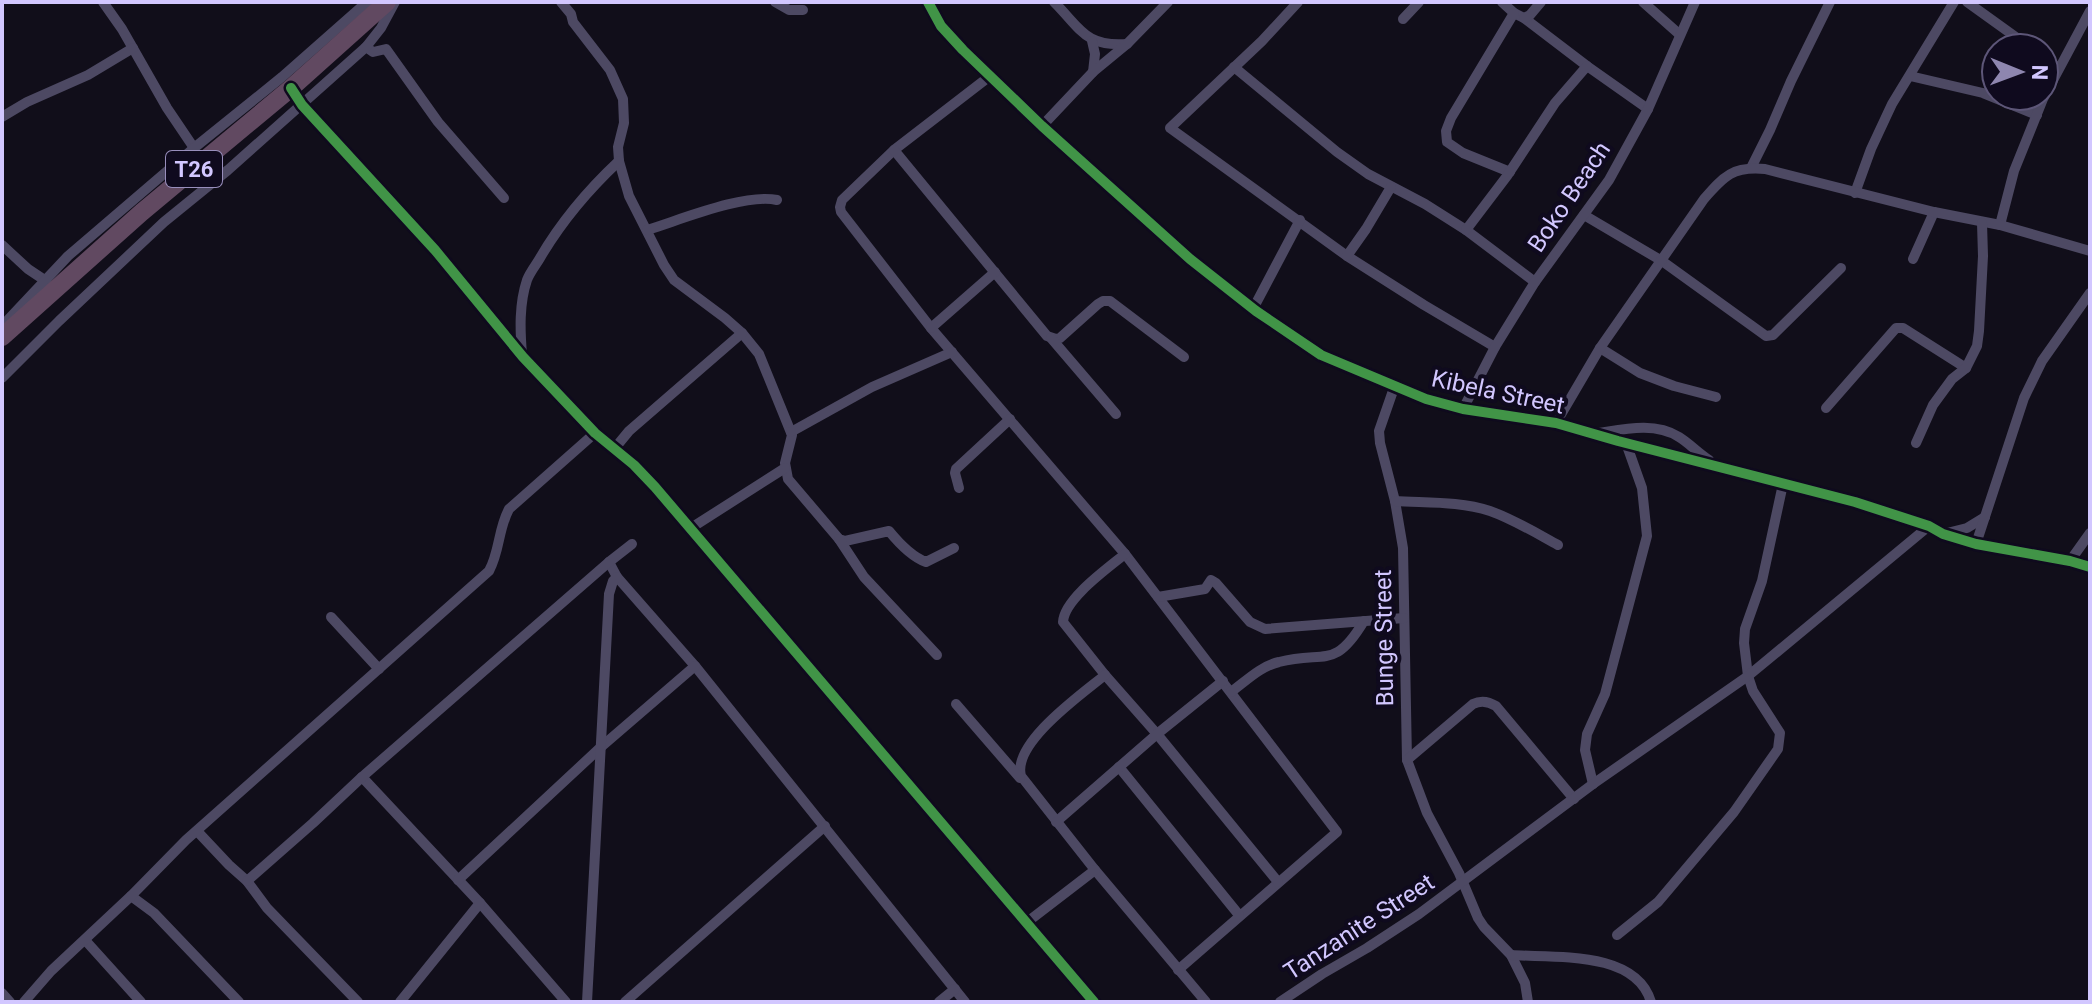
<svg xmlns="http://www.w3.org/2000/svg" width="2092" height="1004" font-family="Roboto,sans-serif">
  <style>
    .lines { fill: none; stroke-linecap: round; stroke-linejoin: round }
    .street { stroke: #4d4963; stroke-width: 10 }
    .highway { stroke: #614961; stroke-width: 18 }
    .cycleway-casing { stroke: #0f0a1e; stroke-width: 15 }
    .cycleway { stroke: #419447; stroke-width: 10 }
    .labels { text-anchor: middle; stroke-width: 8; stroke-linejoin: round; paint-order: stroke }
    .shield { fill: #0f0a1e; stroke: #988ebc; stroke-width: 2 }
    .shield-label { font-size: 22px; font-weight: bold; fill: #d2c7ff }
    .street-label { font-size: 24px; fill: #d2c7ff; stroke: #0f0a1e }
  </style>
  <rect width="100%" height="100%" fill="#110e1a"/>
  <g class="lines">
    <!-- street -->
    <g class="street">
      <polyline points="103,2 122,29 167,108 194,148"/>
      <path d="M561 2 571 14 573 22 610 70 623 99 624 123 618 147 619 161 629 196 664 265 674 280 725 318 742 333 759 354 792 435 785 463 788 479 839 539 845 541 889 531C898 542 912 557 926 562L954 548"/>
      <polyline points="775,2 789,10 803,10"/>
      <polyline points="928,2 941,26 963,50 1042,126 1190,259 1256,311 1321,355 1426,399 1463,409 1556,423 1618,441 1855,502 1929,526 1943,534 1976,544 2070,561 2090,567"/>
      <path d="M1054 2C1081 29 1085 47 1127 44"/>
      <polyline points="1298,2 1262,41 1170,128 1347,256 1424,305 1495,347"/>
      <polyline points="1502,2 1514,13 1524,18 1587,66 1648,109"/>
      <polyline points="1643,2 1679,34"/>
      <polyline points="1967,2 2031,48"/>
      <polyline points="1524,18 1530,15 1541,2"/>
      <polyline points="1403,19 1419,2"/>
      <polyline points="1092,41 1095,54 1093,72"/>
      <polyline points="366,47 373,52 386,49 438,122 504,198"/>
      <polyline points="2044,57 2058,68"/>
      <polyline points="1234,67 1337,152 1368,174 1425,204 1466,230 1535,282"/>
      <polyline points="990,76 894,150 842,200 840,207 841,212 931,328 1125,554 1337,832 1178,970"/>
      <polyline points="1910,76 1983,93 2037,115"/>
      <polyline points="291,88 302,105 435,250 523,357 595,433 634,465 655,487 1094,1002"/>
      <polyline points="2,117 27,102 88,75 133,48"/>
      <polyline points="1042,126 1093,72 1127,44 1168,2"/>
      <polyline points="894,150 1047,336 1056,339 1060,338 1098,304 1103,301 1110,301 1184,357"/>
      <polyline points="1751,168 1770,130 1791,81 1830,2"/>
      <polyline points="1510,172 1463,153 1447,142 1446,131 1451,118 1514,13"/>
      <polyline points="1855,193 1871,149 1892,104 1954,2"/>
      <polyline points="1584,215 1662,261 1766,336 1773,335 1841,268"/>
      <polyline points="2000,225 2014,171 2043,99 2090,11"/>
      <path d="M647 230C680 220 745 193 777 200"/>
      <polyline points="1466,230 1507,176 1555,103 1587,66"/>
      <polyline points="2,245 28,269 46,281"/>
      <polyline points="1347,256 1366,229 1391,187"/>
      <polyline points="1913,259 1934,212"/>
      <polyline points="1253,309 1300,220"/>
      <polyline points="6,322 68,256 194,148 282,77 367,2"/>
      <polyline points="931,328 995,272"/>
      <polyline points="1051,338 1116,414"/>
      <polyline points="1600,348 1640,373 1674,386 1716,397"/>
      <path d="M522 354C520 330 519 304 527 280 530 272 536 265 540 258 561 222 588 190 619 161"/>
      <polyline points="2,378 59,321 164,222 228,170 366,47 381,28 395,2"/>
      <polyline points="1395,385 1379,431 1380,443 1395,501 1403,548 1407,760 1427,813 1459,873 1478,918 1484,927 1511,955 1525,983 1528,1002"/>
      <polyline points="1826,408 1896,328 1903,328 1966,368"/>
      <polyline points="1463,409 1495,347 1535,282 1609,180 1648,109 1695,2"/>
      <path d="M1556 423 1600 348 1704 199C1724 176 1733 166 1765 169L1934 212 2000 225 2090 251"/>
      <polyline points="791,432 872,387 952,352"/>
      <path d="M1599 433C1625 429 1655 422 1679 437 1689 443 1698 453 1709 460"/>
      <polyline points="1916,443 1933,405 1952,379 1966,368 1977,346 1979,331 1983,256 1982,223"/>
      <polyline points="615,448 629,431 742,333"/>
      <polyline points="959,488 955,473 956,469 1010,419"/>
      <path d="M1395 501C1426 503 1460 501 1490 511 1513 519 1536 533 1558 545"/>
      <polyline points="691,528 785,468"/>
      <polyline points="1943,534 1967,528 1985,517"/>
      <polyline points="839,539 864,577 937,655"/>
      <polyline points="1976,544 2024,398 2042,361 2090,293"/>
      <path d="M1125 554C1108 568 1064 599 1063 622L1105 675 1157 734 1278 882"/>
      <polyline points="2070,561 2090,533"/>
      <polyline points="609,562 617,577 695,666 965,1002"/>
      <polyline points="1158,597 1205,589 1211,580 1216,583 1250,622 1265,629 1404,618"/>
      <polyline points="331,617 379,669"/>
      <path d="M1105 675C1082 694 1012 743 1021 776L1095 870 1206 1002"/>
      <path d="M1231 692C1246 681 1261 666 1279 662 1325 650 1334 671 1364 621"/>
      <polyline points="956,704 1020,778"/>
      <path d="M1407 760 1473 704C1481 700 1488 701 1496 706L1574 799"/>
      <polyline points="1119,767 1239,915"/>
      <polyline points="362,777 480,903 566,1002"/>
      <polyline points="1593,784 1585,750 1587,734 1605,694 1647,536 1642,488 1626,443"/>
      <polyline points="1056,822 1157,734 1223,681"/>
      <polyline points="197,831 229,865 247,881 267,908 358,1002"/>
      <polyline points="458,880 601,747 695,666"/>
      <polyline points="247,881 313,823 362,777 609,562 632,544"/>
      <polyline points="131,896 154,913 239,1002"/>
      <polyline points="1026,923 1095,870"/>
      <polyline points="1617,935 1658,902 1734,812 1778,749 1780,733 1753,691 1748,676 1744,643 1745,629 1762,581 1783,484"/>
      <polyline points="85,940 141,1002"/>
      <path d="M1511 955C1554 958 1636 950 1651 1002"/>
      <polyline points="2,993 10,1002"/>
      <path d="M24 1002 51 971 131 896 186 840 489 571C500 551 498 529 509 509L595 433"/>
      <polyline points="400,1002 480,903"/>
      <polyline points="587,1002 609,594 613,581 617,577"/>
      <polyline points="625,1002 825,826"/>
      <polyline points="939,1002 955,989"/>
      <polyline points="1280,1002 1322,974 1367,948 1419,914 1593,784 1748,676 1929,526"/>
    </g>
    <!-- highway -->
    <polyline class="highway" points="2,337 142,212 291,88 387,2"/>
    <defs>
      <g id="cycleway">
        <polyline points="928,2 941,26 963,50 1042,126 1190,259 1256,311 1321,355 1426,399 1463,409 1556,423 1618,441 1855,502 1929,526 1943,534 1976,544 2070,561 2090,567"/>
        <polyline points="291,88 302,105 435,250 523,357 595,433 634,465 655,487 1094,1002"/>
      </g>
    </defs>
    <!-- cycleway casing -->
    <use href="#cycleway" class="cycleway-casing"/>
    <!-- cycleway -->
    <use href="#cycleway" class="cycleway"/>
  </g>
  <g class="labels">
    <!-- shield labels -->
    <rect class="shield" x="166" y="151" width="56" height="36" rx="6"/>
    <g class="shield-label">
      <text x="194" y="177">T26</text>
    </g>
    <!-- street labels -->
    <g class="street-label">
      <text transform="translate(1569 197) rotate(-56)" y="8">Boko Beach</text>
      <text transform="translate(1498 392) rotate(12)" y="8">Kibela Street</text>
      <text transform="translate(1384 638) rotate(-91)" y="8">Bunge Street</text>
      <text transform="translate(1359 927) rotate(-33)" y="8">Tanzanite Street</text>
    </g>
  </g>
  <!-- border -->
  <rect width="2092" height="1004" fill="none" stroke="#d2c7ff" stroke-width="8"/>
  <!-- north arrow -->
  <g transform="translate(2020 72) rotate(91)"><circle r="38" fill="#0f0a1e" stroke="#5d5678" stroke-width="2"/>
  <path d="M0-6L14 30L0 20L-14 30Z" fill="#8e86af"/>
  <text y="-12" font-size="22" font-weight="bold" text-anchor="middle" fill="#d2c7ff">N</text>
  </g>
</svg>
